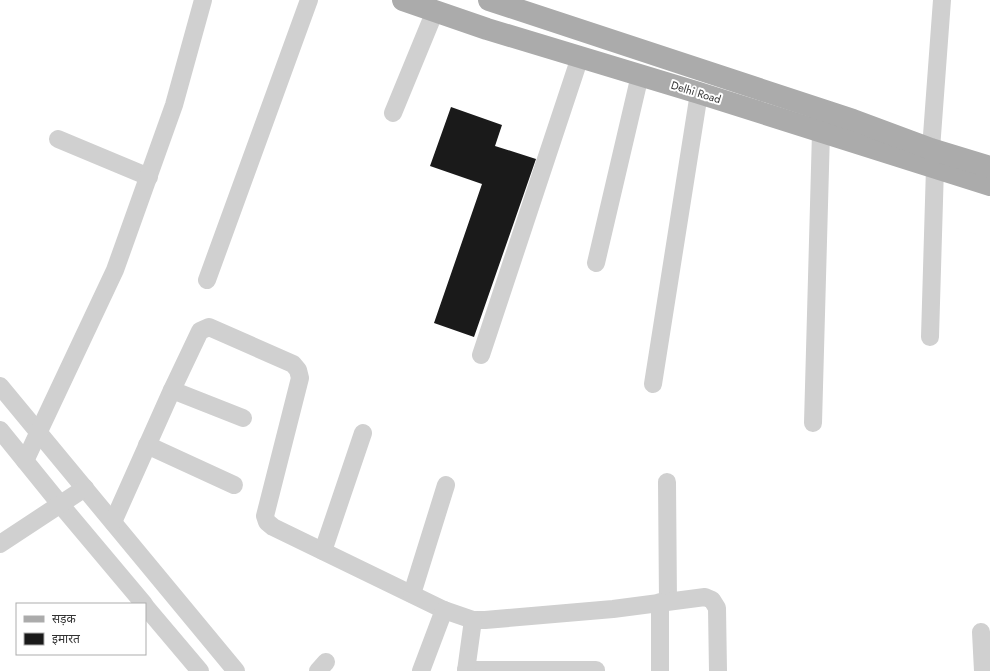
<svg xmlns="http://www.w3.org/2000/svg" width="990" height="671" font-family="Jost,'Noto Sans Devanagari',sans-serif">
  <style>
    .building { fill: #1a1a1a }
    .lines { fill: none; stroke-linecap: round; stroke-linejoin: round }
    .minor { stroke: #d0d0d0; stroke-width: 18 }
    .major { stroke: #ababab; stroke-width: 22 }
    .labels { text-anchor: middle; stroke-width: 4; stroke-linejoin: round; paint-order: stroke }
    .street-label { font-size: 11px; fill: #333; stroke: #fff }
  </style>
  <rect width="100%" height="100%" fill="#fff"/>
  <!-- building -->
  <polygon class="building" points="451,107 502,125 495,146 536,159 474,337 434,323 482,184 430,166"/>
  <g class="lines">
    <!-- minor -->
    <g class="minor">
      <polyline points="393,113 435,11"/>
      <polyline points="58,139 149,177"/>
      <polyline points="931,149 942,0"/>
      <polyline points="596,263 640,75"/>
      <polyline points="207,280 309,0"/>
      <polyline points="930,337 935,167"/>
      <polyline points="481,355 580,57"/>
      <polyline points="653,384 699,93"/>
      <polyline points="0,386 236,671"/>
      <polyline points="172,390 243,418"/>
      <polyline points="813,423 821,132"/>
      <polyline points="0,430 60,504 144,604"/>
      <polyline points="147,445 234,485"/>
      <polyline points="25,461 115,270 174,105 203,0"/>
      <polyline points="667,482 668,601"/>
      <polyline points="113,522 172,390 200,331 209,327 293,364 298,370 300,378 265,516 267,522 273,527 444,610 473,620 485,620 613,609 705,597 712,600 717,608 718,671"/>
      <polyline points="0,544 85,488"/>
      <polyline points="323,551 363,433"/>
      <polyline points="412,594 446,485"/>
      <polyline points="660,602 660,671"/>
      <polyline points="145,606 200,671"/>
      <polyline points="981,632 983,671"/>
      <polyline points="466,670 596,670"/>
      <polyline points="318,671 326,662"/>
      <polyline points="421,671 444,610"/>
      <polyline points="466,671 473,620"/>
    </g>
    <!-- major -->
    <g class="major">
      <polyline points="403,0 487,29 699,93 990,185"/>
      <polyline points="489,0 853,120 931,149 990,167"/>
    </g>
  </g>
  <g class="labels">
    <!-- street labels -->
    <g class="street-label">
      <text transform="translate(696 92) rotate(17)" y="4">Delhi Road</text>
    </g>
  </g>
  <!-- legend -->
  <rect x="16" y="603" width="130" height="52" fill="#ffffff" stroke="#adadad"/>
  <rect x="24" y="616" width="20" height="6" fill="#ababab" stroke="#adadad"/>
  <text x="52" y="623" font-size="12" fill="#333333">सड़क</text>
  <rect x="24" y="633" width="20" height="12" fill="#1a1a1a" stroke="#adadad"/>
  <text x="52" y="643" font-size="12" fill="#333333">इमारत</text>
</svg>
